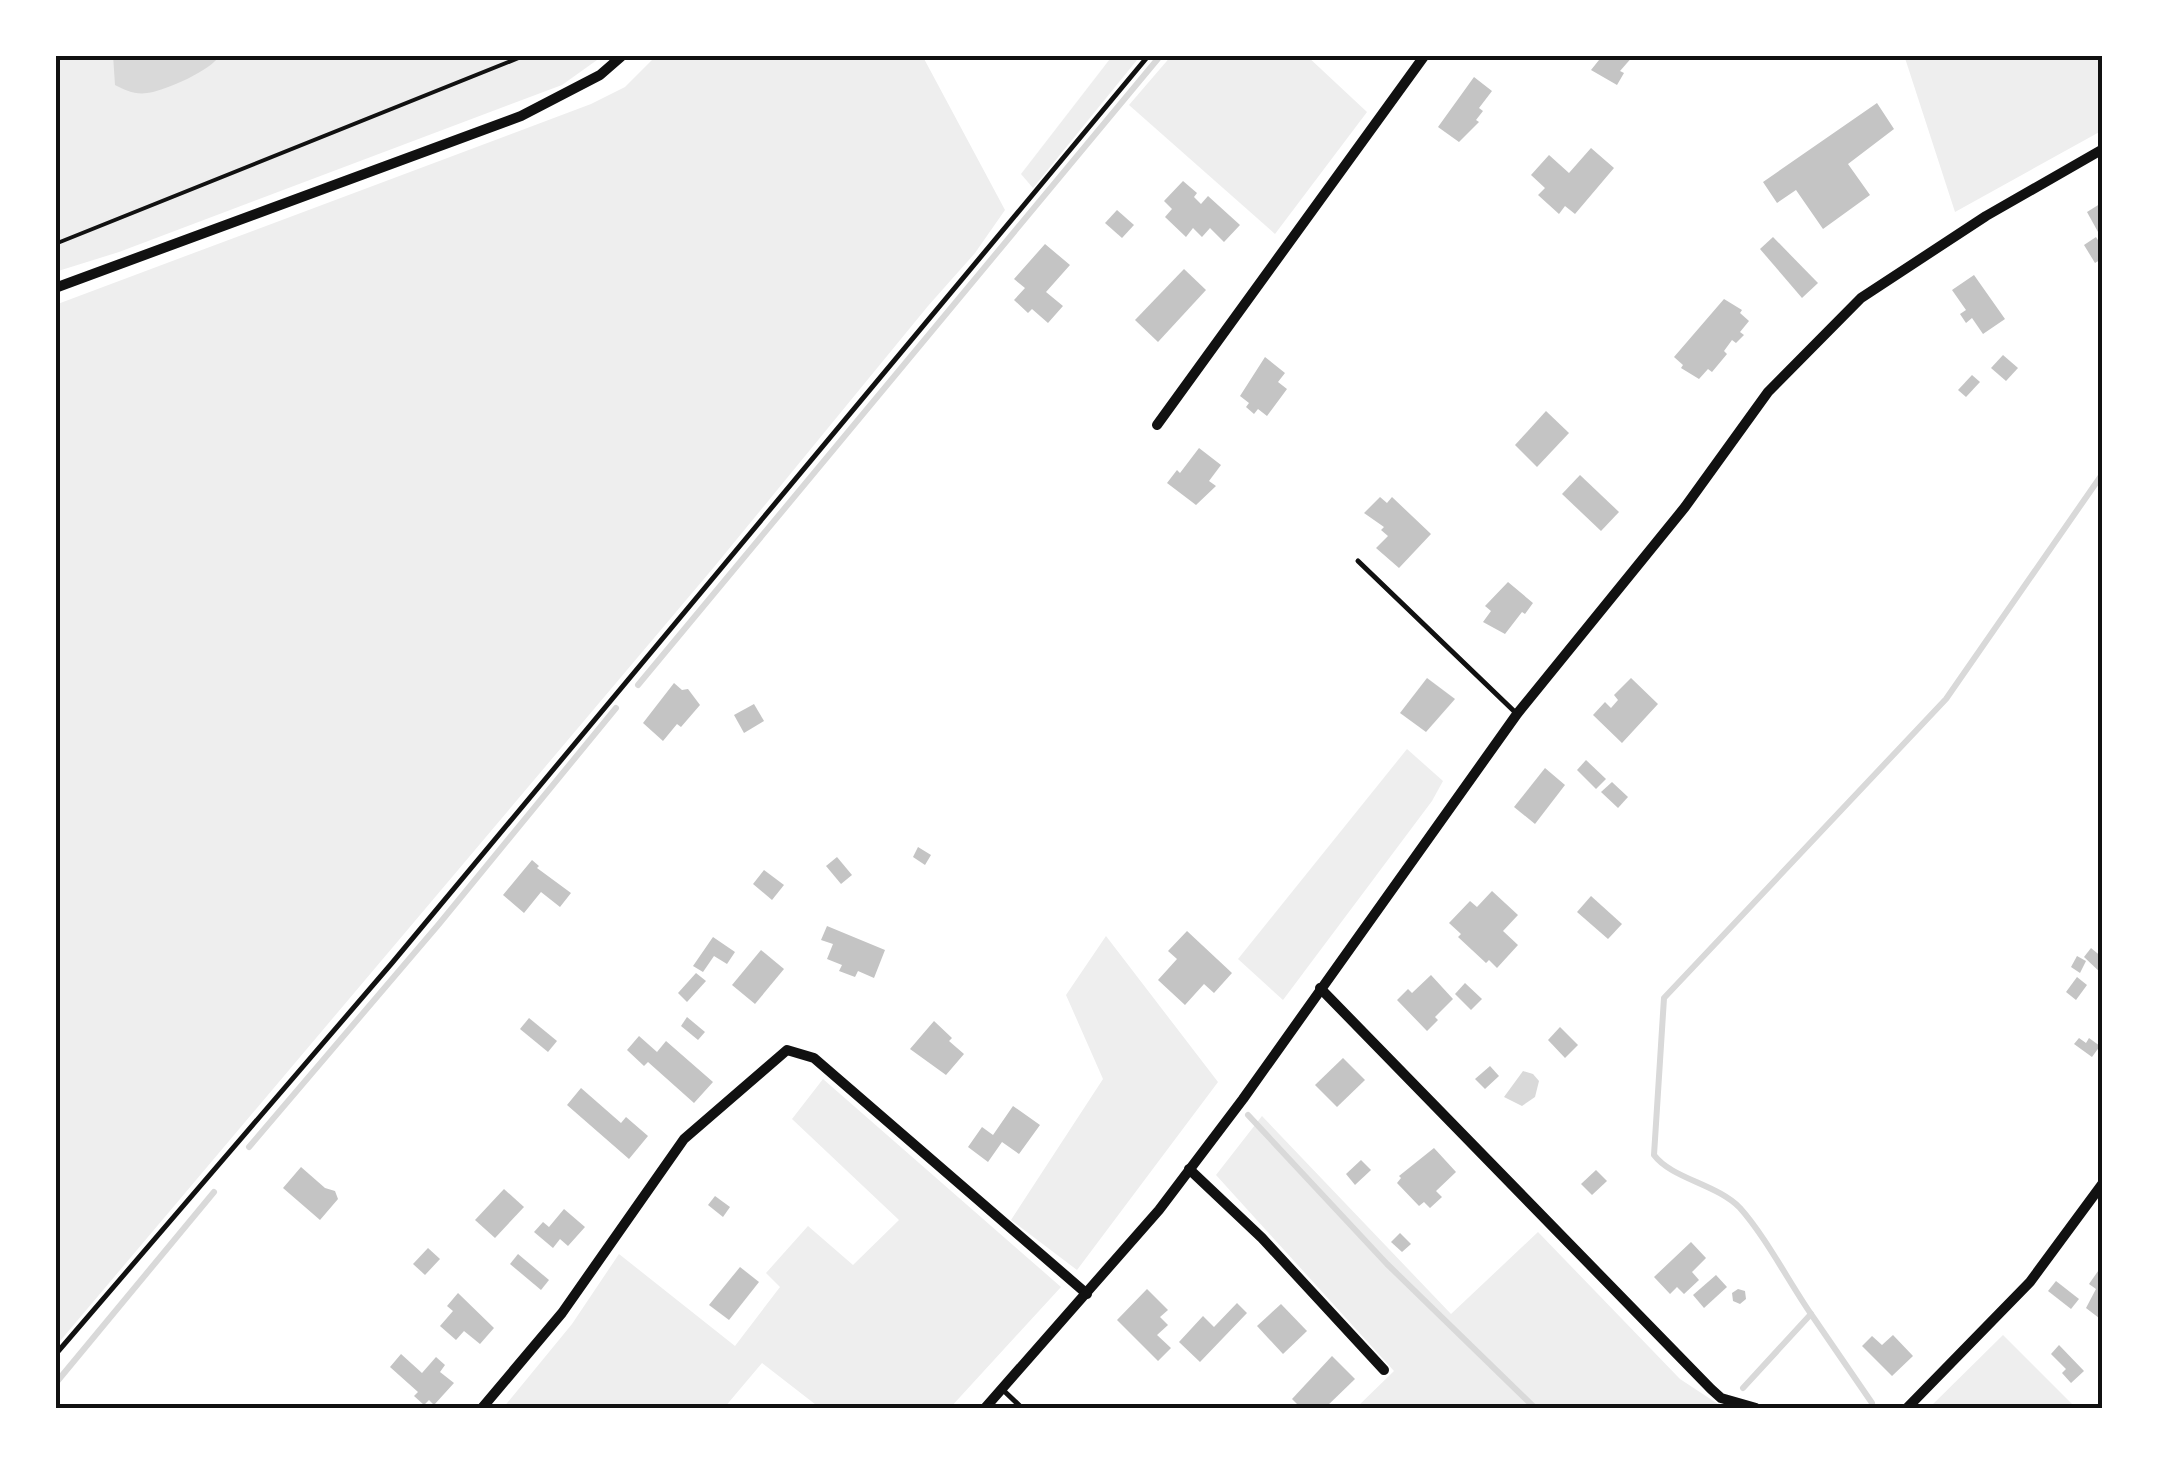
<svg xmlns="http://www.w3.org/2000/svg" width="2158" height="1463" font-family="'Fira Sans Condensed',sans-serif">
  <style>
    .green { fill: #eee }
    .water { fill: #d9d9d9 }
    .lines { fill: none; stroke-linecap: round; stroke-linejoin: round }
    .stream { stroke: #d9d9d9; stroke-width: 6 }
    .building { fill: #c4c4c4 }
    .path { stroke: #111; stroke-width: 4 }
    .service { stroke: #111; stroke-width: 5 }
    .minor { stroke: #111; stroke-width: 10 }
    .neatline { fill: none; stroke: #111; stroke-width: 4 }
  </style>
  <rect width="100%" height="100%" fill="#fff"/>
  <!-- green -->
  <g class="green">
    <polygon points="55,55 604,55 562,85 119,252 55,272"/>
    <polygon points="657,55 922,55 1005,210 975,253 928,306 714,567 55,1347 55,305 591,104 625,87"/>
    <polygon points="1113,55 1141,55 1033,188 1021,174"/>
    <polygon points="1172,55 1306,55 1367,112 1275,234 1129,105"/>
    <polygon points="1904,55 2100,55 2103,69 2103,130 1955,212"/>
    <polygon points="1407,749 1443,781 1432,801 1283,1000 1238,959"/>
    <polygon points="1106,936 1218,1082 1077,1270 1011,1220 1103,1079 1066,995"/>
    <polygon points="823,1079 1061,1287 950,1408 820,1408 762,1363 724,1408 503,1408 572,1324 619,1254 735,1346 780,1287 766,1273 808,1226 853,1265 899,1220 792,1119"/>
    <polygon points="1262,1116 1451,1314 1538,1232 1680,1379 1724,1408 1356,1408 1394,1371 1216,1175"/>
    <polygon points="2003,1335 2076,1408 1929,1408"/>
  </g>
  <!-- water -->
  <g class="water">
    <path d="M113 55H220C212 70 165 91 147 93 136 95 124 90 115 85Z"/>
    <polygon points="1523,1071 1533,1074 1539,1081 1535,1097 1522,1106 1504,1097"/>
  </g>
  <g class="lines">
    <!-- stream -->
    <g class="stream">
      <polyline points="638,685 1161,55"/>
      <polyline points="1248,1115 1387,1264 1535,1408"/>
      <polyline points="249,1147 439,924 616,708"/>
      <polyline points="1811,1314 1872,1403"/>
      <polyline points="55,1384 214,1192"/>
      <path d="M1743 1388 1811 1314C1789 1282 1765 1236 1740 1208 1717 1184 1672 1179 1654 1155L1664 998 1946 699 2103 473"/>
      <polyline points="1708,1408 1711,1407"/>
    </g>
  </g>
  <!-- building -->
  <g class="building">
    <polygon points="1603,55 1634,55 1620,71 1624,73 1617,85 1591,70"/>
    <polygon points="1474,77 1492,91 1479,108 1483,111 1476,120 1479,122 1459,142 1438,127"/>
    <polygon points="1877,103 1894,129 1848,164 1870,195 1823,229 1796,190 1777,203 1763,182"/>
    <polygon points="1591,148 1614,168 1575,214 1565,206 1559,214 1538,195 1545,188 1531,175 1549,155 1569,173"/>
    <polygon points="1183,181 1197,193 1194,197 1201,204 1208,196 1240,225 1224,242 1210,228 1202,237 1193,228 1186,237 1165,217 1172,209 1164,201"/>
    <polygon points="2103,202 2103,241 2087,212"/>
    <polygon points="1117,210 1134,225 1122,238 1105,223"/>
    <polygon points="1773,237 1818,283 1802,298 1760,249"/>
    <polygon points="2096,237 2103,248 2103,258 2095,263 2084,245"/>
    <polygon points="1045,244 1070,265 1046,292 1063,306 1048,323 1032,309 1028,313 1014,300 1025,288 1014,279"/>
    <polygon points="1184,269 1206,290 1158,342 1135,320"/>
    <polygon points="1974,275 2005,319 1983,334 1972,318 1966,323 1960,314 1966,310 1952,290"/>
    <polygon points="1724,299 1742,310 1740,313 1749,321 1740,332 1744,335 1736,343 1732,340 1724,351 1727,354 1712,372 1708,369 1699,379 1681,368 1683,365 1674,357"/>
    <polygon points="2003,355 2018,368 2006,381 1991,368"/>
    <polygon points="1265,357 1285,373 1278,382 1287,389 1267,416 1258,409 1254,414 1246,407 1249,403 1240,396"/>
    <polygon points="1972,375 1980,382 1966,397 1958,390"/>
    <polygon points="1546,411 1569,433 1537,467 1515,445"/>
    <polygon points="1199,448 1221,465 1209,481 1216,486 1196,505 1167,483 1177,470 1180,473"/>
    <polygon points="1580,475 1619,512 1601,531 1562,494"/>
    <polygon points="1380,497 1387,503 1392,497 1431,534 1399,568 1376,548 1388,536 1381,530 1384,527 1364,513"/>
    <polygon points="1508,582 1533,603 1525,614 1522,612 1505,634 1483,622 1491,611 1485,606"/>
    <polygon points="1427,678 1455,699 1426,732 1400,713"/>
    <polygon points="1631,678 1658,704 1622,743 1593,715 1605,702 1611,708 1618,700 1614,695"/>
    <polygon points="674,683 682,690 688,689 700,705 681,727 677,724 663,741 643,723"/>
    <polygon points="754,704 764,721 744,733 734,715"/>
    <polygon points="1586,760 1606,779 1596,789 1577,770"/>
    <polygon points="1545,768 1565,785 1535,824 1514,807"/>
    <polygon points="1612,782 1628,797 1618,808 1601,792"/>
    <polygon points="918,847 931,855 925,865 913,857"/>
    <polygon points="837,857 852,875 841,884 826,866"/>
    <polygon points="532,860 539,866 537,868 571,893 560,907 541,892 524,913 503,895"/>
    <polygon points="764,870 784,885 772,900 753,884"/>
    <polygon points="1492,891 1518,915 1503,931 1518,945 1497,968 1489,960 1486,963 1458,937 1461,934 1449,923 1470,901 1477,907"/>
    <polygon points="1591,896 1622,924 1608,939 1577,912"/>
    <polygon points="827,926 885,950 874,978 858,971 855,977 839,971 842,965 827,959 833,944 821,940"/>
    <polygon points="1187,931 1232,973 1214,993 1204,984 1185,1005 1158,980 1177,959 1168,951"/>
    <polygon points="713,937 735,952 727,964 714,956 703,972 693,966"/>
    <polygon points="2091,948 2103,958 2103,975 2084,957"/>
    <polygon points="761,950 784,969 755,1004 732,985"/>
    <polygon points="2077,956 2086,961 2080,973 2071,967"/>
    <polygon points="696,973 706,981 687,1002 678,993"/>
    <polygon points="1431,975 1453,999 1435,1017 1438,1020 1427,1031 1397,1000 1408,989 1412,993"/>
    <polygon points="2077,977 2087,985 2076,1000 2066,992"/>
    <polygon points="1465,983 1482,999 1471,1010 1455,994"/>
    <polygon points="687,1017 705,1032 698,1040 681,1026"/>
    <polygon points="529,1018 557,1041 548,1052 520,1029"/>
    <polygon points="934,1021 952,1038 949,1041 964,1054 946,1075 910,1049"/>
    <polygon points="1560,1027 1578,1045 1565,1058 1548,1040"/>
    <polygon points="639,1036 657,1052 666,1041 713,1082 694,1103 648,1062 644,1066 627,1050"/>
    <polygon points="2079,1038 2086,1043 2089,1038 2100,1046 2092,1057 2074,1044"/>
    <polygon points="1343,1058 1365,1080 1337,1107 1315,1085"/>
    <polygon points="1490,1066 1499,1076 1485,1089 1475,1079"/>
    <polygon points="581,1088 621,1123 626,1117 648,1136 629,1159 567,1105"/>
    <polygon points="1013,1106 1040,1125 1019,1154 1002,1142 988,1162 968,1147 982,1127 993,1135"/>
    <polygon points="1434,1148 1456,1172 1436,1191 1442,1197 1430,1208 1424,1202 1419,1206 1397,1183 1401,1178 1399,1176"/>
    <polygon points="1361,1160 1371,1170 1355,1185 1346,1174"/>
    <polygon points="301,1167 325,1188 335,1191 338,1199 320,1220 283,1188"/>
    <polygon points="1596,1170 1607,1181 1592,1195 1581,1184"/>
    <polygon points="504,1189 524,1207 495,1238 475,1220"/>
    <polygon points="715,1196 730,1207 723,1217 708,1205"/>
    <polygon points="564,1209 585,1227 568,1246 560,1239 553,1248 534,1232 543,1222 549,1227"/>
    <polygon points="1400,1233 1411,1244 1402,1252 1391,1242"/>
    <polygon points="1691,1242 1706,1258 1692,1272 1699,1280 1684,1294 1677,1287 1670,1294 1654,1277"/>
    <polygon points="428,1248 440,1259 425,1275 413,1264"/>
    <polygon points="518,1254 549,1280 541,1290 510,1264"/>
    <polygon points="2103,1264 2103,1314 2099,1318 2086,1308 2096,1289 2089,1284"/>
    <polygon points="740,1267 759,1282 729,1320 709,1305"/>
    <polygon points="1716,1275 1727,1287 1704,1308 1693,1295"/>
    <polygon points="2056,1281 2079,1299 2071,1309 2048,1291"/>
    <polygon points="1147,1289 1168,1310 1160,1317 1168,1325 1157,1335 1171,1348 1158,1361 1117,1320"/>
    <polygon points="1738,1289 1745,1291 1746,1299 1740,1304 1733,1301 1732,1293"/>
    <polygon points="458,1293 494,1328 480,1344 464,1331 456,1340 440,1326 453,1311 447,1306"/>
    <polygon points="1237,1303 1247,1313 1200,1362 1179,1342 1203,1316 1214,1327"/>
    <polygon points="1281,1304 1307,1331 1283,1354 1257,1326"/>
    <polygon points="1893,1335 1913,1356 1892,1376 1862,1346 1872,1336 1882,1345"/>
    <polygon points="2059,1345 2084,1371 2071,1383 2062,1373 2066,1369 2051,1354"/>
    <polygon points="401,1354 422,1373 436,1357 445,1365 440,1372 454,1383 434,1405 429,1400 424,1405 414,1396 418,1392 390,1367"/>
    <polygon points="1332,1356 1355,1379 1325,1408 1301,1408 1292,1399"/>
  </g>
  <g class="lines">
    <!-- path -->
    <polyline class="path" points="55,244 526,55"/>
    <!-- service -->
    <g class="service">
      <polyline points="1358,561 1517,714"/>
      <polyline points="55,1355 392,963 1149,55"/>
      <polyline points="1002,1389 1022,1408"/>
    </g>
    <!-- minor -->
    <g class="minor">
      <polyline points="55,288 521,116 600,75 623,55"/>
      <polyline points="1157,425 1425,55"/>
      <polyline points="1320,988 1711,1389 1721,1398 1756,1408"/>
      <polyline points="1189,1169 1262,1238 1384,1370"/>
      <polyline points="482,1408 562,1313 684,1139 787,1050 814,1058 1087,1294"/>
      <polyline points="985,1408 1159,1210 1243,1099 1517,714 1685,507 1768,392 1861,298 1986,216 2103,149"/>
      <polyline points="1907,1408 2030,1282 2103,1183"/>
    </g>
  </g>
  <!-- border -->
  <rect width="2158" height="1463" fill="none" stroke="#ffffff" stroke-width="115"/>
  <rect x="58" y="58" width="2042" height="1348" class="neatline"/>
</svg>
